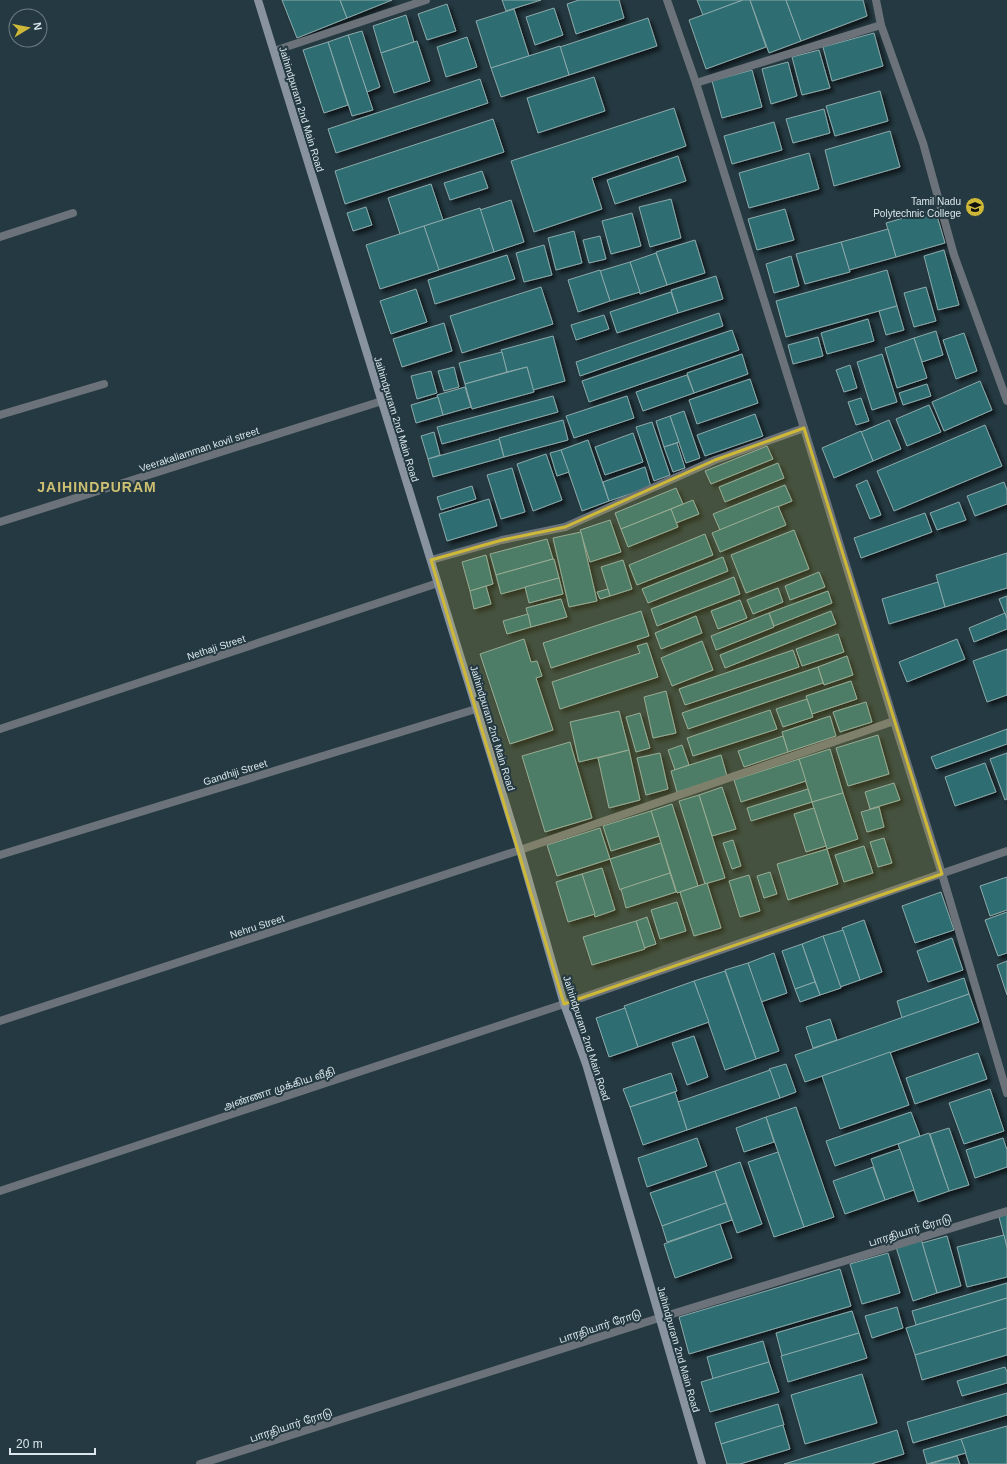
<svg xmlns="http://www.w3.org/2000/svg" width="1007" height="1464" font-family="Helvetica,'Noto Sans Tamil',sans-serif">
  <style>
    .building { fill: #2d6e73; stroke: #8da9aa; filter: url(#shadow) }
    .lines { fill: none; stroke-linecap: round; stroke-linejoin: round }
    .street { stroke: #6c7279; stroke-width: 8 }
    .secondary { stroke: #89939f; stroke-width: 8 }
    .marked { fill: #ceb838; fill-opacity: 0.2; stroke: #ceb838; stroke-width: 3; stroke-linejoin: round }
    .labels { text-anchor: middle; stroke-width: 4; stroke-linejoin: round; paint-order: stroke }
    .street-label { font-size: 10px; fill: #dbe7ed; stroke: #243941 }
    .poi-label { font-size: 10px; fill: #dbe7ed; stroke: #243941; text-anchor: end }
    .district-label { font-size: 14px; font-weight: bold; letter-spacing: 1px; fill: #cec072; stroke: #243941 }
  </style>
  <defs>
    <filter id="shadow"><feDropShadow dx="3.5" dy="3.5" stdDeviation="2" flood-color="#0009"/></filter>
  </defs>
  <rect width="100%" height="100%" fill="#243941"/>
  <!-- building -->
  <g class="building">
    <polygon points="282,0 340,0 347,18 297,38"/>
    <polygon points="340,0 392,0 347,18"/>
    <polygon points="502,0 541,0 506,11"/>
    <polygon points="579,0 619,0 624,18 576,34 567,4"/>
    <polygon points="697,0 743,0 703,15"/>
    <polygon points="743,0 750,0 766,47 706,69 689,20"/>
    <polygon points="750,0 786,0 801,41 769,53"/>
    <polygon points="786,0 863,0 867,16 801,41"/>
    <polygon points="447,4 456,31 427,40 418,14"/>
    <polygon points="554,8 563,35 535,45 526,17"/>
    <polygon points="514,9 529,56 491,68 476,21"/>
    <polygon points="406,15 414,42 381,53 373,26"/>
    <polygon points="648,18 657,46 569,75 560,47"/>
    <polygon points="362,31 380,87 367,92 348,35"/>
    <polygon points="874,33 883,66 832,81 823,47"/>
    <polygon points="348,35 373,110 352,116 328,42"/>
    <polygon points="467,37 477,67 446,77 437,47"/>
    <polygon points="417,41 430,81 394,93 381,53"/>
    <polygon points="328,42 348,105 324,113 303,50"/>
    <polygon points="560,46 569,75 501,97 491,68"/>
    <polygon points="819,50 830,88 802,95 792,57"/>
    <polygon points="788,62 797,96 771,104 762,69"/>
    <polygon points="752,70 762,107 722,118 712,81"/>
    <polygon points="594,77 605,111 538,133 527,98"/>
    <polygon points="480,79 488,103 336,153 328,129"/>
    <polygon points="880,91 888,121 835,136 826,106"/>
    <polygon points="674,108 686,146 592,178 602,209 534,232 511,161"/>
    <polygon points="824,109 830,133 793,143 786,119"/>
    <polygon points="493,119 504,152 345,204 335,171"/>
    <polygon points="774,122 782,150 732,164 724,136"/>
    <polygon points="890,131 900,167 834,186 825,150"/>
    <polygon points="809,153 819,189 749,208 739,173"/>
    <polygon points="678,156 686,181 615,204 607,180"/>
    <polygon points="482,171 488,188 450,200 444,183"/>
    <polygon points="431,184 443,220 400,234 388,198"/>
    <polygon points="671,199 681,238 650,247 639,207"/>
    <polygon points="511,200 524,242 494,252 480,210"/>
    <polygon points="366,207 372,225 353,231 347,213"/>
    <polygon points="480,208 494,252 438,270 424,226"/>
    <polygon points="785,209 794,240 757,250 748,219"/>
    <polygon points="935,209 945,243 896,257 886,223"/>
    <polygon points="632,213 641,246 611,254 602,221"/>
    <polygon points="424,226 439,270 380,289 366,245"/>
    <polygon points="888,229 896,257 849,270 841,242"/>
    <polygon points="574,231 582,263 556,270 548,238"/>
    <polygon points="600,236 606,259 589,263 583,240"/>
    <polygon points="695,240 705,273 667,285 656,252"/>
    <polygon points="841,242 850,272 805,284 796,254"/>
    <polygon points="544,245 552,275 524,282 516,253"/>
    <polygon points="944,250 959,305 938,310 924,256"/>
    <polygon points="656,253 667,285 640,294 630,262"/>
    <polygon points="507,255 515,279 435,304 428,280"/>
    <polygon points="791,256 799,286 774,293 766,264"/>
    <polygon points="630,262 640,292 610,301 600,271"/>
    <polygon points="600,270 610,301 578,312 568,280"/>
    <polygon points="887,270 897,306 786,337 776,301"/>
    <polygon points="716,276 723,299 678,313 671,290"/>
    <polygon points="541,287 553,324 462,353 450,316"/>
    <polygon points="926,287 936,321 914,327 904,293"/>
    <polygon points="416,289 427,322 391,334 380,301"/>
    <polygon points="671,292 678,313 617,333 610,312"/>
    <polygon points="897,306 904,330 886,335 879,311"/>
    <polygon points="719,313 723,326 580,376 576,362"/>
    <polygon points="604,315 609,329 576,340 571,325"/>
    <polygon points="868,319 874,341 827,354 821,333"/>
    <polygon points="444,323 452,351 402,367 393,339"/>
    <polygon points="732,330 739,350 589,402 582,381"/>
    <polygon points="936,331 943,355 922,362 914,338"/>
    <polygon points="964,333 977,371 956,379 943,340"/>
    <polygon points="553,336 565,381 533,390 527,367 507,372 501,350"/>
    <polygon points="818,337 823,356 793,364 788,345"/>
    <polygon points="914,338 927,378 897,388 885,348"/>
    <polygon points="502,352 507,372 465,384 459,363"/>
    <polygon points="742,354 748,374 694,393 687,373"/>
    <polygon points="882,354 897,402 872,410 857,362"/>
    <polygon points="850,365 857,388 844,392 836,370"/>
    <polygon points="454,367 459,387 444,391 438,371"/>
    <polygon points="527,367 534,392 472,409 465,384"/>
    <polygon points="431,371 437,393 417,399 411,376"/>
    <polygon points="687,375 694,393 643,411 636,392"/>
    <polygon points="750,379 758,403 697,424 689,400"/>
    <polygon points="980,381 992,410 944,431 932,402"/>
    <polygon points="927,384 931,396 903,405 899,393"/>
    <polygon points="465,387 471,407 443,415 437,395"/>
    <polygon points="553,396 558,412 442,444 437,427"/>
    <polygon points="627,396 634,418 574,438 566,416"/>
    <polygon points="438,397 443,415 416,423 411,405"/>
    <polygon points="861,398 869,421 856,425 848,402"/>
    <polygon points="929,405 941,432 907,446 896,419"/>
    <polygon points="684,411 700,458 686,463 670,416"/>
    <polygon points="755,414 763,436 705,456 697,435"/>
    <polygon points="670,416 679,442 664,447 656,421"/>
    <polygon points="563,420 568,440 504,457 499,438"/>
    <polygon points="889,420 901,449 873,461 861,432"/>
    <polygon points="652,422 670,475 654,481 636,427"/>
    <polygon points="985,425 1002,466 894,511 877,471"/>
    <polygon points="861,431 873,461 834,478 822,448"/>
    <polygon points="434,432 440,455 428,459 421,436"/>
    <polygon points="633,433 643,462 605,475 595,447"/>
    <polygon points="499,439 504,457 433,477 428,459"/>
    <polygon points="588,440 609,501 582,511 561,450"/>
    <polygon points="677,443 685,468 673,472 664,447"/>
    <polygon points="767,446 773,459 711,484 705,471"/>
    <polygon points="561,450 569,472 557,476 550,453"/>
    <polygon points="546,454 562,500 533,511 517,464"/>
    <polygon points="778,463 784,478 725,502 719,487"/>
    <polygon points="645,467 651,487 609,501 603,482"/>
    <polygon points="512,468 525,512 501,519 487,475"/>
    <polygon points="867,480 881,515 870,519 856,485"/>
    <polygon points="1004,482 1007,490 1007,504 975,516 967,496"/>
    <polygon points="785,485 792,501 720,530 713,514"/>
    <polygon points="472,486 476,499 441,510 437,497"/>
    <polygon points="676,488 683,504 621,529 615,513"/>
    <polygon points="489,499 497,526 447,541 439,514"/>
    <polygon points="693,500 699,514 676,523 671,509"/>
    <polygon points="959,502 966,520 937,530 930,513"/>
    <polygon points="778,506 786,525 720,552 712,533"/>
    <polygon points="671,509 678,527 628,547 621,529"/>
    <polygon points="925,513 932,532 861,558 854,538"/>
    <polygon points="610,520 621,552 590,562 580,530"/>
    <polygon points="794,530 809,569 746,593 731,555"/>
    <polygon points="581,532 597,601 569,607 553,538"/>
    <polygon points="705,534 713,555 637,585 629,565"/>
    <polygon points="547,539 553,559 496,575 490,554"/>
    <polygon points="1007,553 1007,588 945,607 936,575"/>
    <polygon points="486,555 493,584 470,591 462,562"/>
    <polygon points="723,557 728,571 648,603 642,589"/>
    <polygon points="553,559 554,559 559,578 501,594 496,575"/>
    <polygon points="623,560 632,589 610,596 601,567"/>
    <polygon points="819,572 825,587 790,600 785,586"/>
    <polygon points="734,577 740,594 657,626 651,609"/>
    <polygon points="559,578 563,594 529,603 525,587"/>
    <polygon points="938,582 945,607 889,624 882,599"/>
    <polygon points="486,586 491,604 474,609 470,591"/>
    <polygon points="778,588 783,602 753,614 747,600"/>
    <polygon points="608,589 610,596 600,599 597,592"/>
    <polygon points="828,591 832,603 774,626 769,613"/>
    <polygon points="1007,596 1007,619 999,599"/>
    <polygon points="561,599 567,617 531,627 526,608"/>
    <polygon points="740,600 747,618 718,629 711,611"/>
    <polygon points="641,611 649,636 551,668 543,643"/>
    <polygon points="831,611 836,624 725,668 720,655"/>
    <polygon points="769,613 774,627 716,650 711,636"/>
    <polygon points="1005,613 1007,619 1007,629 974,642 969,628"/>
    <polygon points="528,614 531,627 507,634 503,621"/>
    <polygon points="696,616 702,633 661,649 655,633"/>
    <polygon points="838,634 844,652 802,666 796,649"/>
    <polygon points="524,639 531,662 537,661 542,676 536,678 553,730 510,744 480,654"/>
    <polygon points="957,639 965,659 907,682 899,662"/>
    <polygon points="702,641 713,670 672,686 661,658"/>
    <polygon points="647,643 658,677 560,709 552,682 640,653 637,646"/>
    <polygon points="1007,649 1007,695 987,702 973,661"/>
    <polygon points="793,650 799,667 685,705 679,689"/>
    <polygon points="847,656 853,675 824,685 818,667"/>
    <polygon points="818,667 823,683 688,729 682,713"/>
    <polygon points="851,681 857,699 812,714 806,696"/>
    <polygon points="666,691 676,733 653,738 644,697"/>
    <polygon points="807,699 813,717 783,727 776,709"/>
    <polygon points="866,702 872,722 840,732 833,712"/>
    <polygon points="770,710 777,729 693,756 687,738"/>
    <polygon points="619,711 629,750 579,762 570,722"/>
    <polygon points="640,713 650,748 636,752 626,717"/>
    <polygon points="830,716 836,736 788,752 782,732"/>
    <polygon points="1007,729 1007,744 936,769 931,757"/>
    <polygon points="878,735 889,774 848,786 836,748"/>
    <polygon points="783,736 788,752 744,767 738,751"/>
    <polygon points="570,742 592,818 545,832 522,756"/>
    <polygon points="682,745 689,765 675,770 668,750"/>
    <polygon points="830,749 843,793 812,802 799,759"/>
    <polygon points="629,750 640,800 609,808 598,758"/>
    <polygon points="660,753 668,789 646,795 637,758"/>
    <polygon points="1007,753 1007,799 1005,800 990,759"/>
    <polygon points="721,755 727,776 677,792 671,771"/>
    <polygon points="799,759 806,781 741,802 734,780"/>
    <polygon points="985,763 996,792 955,806 945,777"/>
    <polygon points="894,783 900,800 870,809 865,792"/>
    <polygon points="722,787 736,829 712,836 699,795"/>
    <polygon points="808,789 812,802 751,821 747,808"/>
    <polygon points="843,793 858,839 827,849 812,802"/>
    <polygon points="699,795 725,878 705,884 679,801"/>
    <polygon points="672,804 698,886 677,893 651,811"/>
    <polygon points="879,807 884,827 867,832 861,812"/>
    <polygon points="814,808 826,846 806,852 794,814"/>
    <polygon points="651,811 659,836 611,851 603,826"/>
    <polygon points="600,828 610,859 557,876 547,845"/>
    <polygon points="884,838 892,863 878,867 870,842"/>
    <polygon points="733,840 741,866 732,869 723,843"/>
    <polygon points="661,843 670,873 620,890 610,859"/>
    <polygon points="864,846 873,873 844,882 835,855"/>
    <polygon points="827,849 838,884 788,900 777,864"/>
    <polygon points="602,868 615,910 595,917 582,874"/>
    <polygon points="770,872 777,894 764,898 757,876"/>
    <polygon points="670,873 676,892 626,908 621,889"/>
    <polygon points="582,874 595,914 568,922 556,882"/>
    <polygon points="749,875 760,911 740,917 729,881"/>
    <polygon points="1007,877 1007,910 990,916 980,886"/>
    <polygon points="707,883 721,928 694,936 680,892"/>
    <polygon points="941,892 954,930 915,943 902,906"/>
    <polygon points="677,902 686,931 660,939 651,910"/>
    <polygon points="1007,912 1007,953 998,956 985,920"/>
    <polygon points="647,917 656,944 644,948 636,921"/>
    <polygon points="864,920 882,972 860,980 842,928"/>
    <polygon points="636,921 645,949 592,965 583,937"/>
    <polygon points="843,930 860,980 840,987 823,936"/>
    <polygon points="823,936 841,988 820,995 802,944"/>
    <polygon points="952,938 963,970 928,982 917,951"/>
    <polygon points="802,944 815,982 795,989 782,951"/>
    <polygon points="774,953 787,993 761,1002 748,963"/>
    <polygon points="1007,961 1007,995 997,965"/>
    <polygon points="748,963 779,1051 756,1059 725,970"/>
    <polygon points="725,971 756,1059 725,1070 694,981"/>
    <polygon points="964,978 969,994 902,1018 897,1001"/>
    <polygon points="694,981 709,1022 638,1047 624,1006"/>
    <polygon points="815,982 820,995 800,1002 795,989"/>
    <polygon points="969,994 979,1022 805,1082 795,1055"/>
    <polygon points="625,1008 638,1047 609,1057 596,1018"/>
    <polygon points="830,1019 837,1040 813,1048 806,1027"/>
    <polygon points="694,1036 708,1077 687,1085 672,1043"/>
    <polygon points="890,1052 909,1105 840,1129 822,1076"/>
    <polygon points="978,1053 987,1079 915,1104 906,1078"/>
    <polygon points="786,1064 796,1092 780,1098 769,1069"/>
    <polygon points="770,1070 780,1098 687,1130 678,1102"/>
    <polygon points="671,1073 677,1091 630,1107 623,1089"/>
    <polygon points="990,1089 1004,1131 964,1144 949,1103"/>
    <polygon points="675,1092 687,1130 643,1145 630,1107"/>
    <polygon points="796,1107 834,1217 804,1227 766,1117"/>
    <polygon points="911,1112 920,1136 835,1166 826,1141"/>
    <polygon points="766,1117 774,1142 744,1152 736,1128"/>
    <polygon points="949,1128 969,1185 949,1191 930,1134"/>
    <polygon points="929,1133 949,1191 918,1202 898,1144"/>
    <polygon points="697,1138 707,1166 647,1187 638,1158"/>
    <polygon points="1003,1138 1007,1150 1007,1167 975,1178 966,1150"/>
    <polygon points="900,1149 914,1190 885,1200 871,1159"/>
    <polygon points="778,1152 804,1227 774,1237 748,1162"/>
    <polygon points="740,1162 762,1224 737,1233 715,1171"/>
    <polygon points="873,1167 885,1200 845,1214 833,1181"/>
    <polygon points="715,1171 726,1203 662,1226 650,1193"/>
    <polygon points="726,1203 732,1220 667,1242 662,1226"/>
    <polygon points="1007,1214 1007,1248 999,1217"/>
    <polygon points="720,1224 732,1258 675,1278 664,1244"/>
    <polygon points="1004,1235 1007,1248 1007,1277 967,1287 957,1247"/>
    <polygon points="947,1236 961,1286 937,1293 922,1243"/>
    <polygon points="921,1239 937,1293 913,1301 896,1247"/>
    <polygon points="888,1253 900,1293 862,1304 850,1264"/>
    <polygon points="840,1269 851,1306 689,1354 679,1317"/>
    <polygon points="1007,1283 1007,1298 916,1325 912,1311"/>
    <polygon points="1007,1298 1007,1328 915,1355 906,1328"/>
    <polygon points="897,1307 903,1328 872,1338 865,1316"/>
    <polygon points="852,1311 859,1333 782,1356 776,1333"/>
    <polygon points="1007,1328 1007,1355 922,1380 915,1355"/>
    <polygon points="859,1333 867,1358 788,1382 781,1356"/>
    <polygon points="763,1341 769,1362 713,1379 707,1357"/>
    <polygon points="769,1362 779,1392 710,1412 701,1382"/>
    <polygon points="1005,1367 1007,1372 1007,1383 962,1396 957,1381"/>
    <polygon points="862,1374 877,1423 805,1444 791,1395"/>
    <polygon points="1007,1393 1007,1415 913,1443 907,1422"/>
    <polygon points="778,1404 784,1425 721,1444 715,1423"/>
    <polygon points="783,1425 790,1449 740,1464 727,1464 721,1444"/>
    <polygon points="1007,1426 1007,1464 969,1464 961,1439"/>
    <polygon points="897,1430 904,1454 871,1464 784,1464"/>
    <polygon points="961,1439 966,1453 927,1464 923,1450"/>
    <polygon points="957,1456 960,1464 930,1464"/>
  </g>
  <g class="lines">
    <!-- street -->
    <g class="street">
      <polyline points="667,0 696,83 804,428 894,721 942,874 1007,1093"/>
      <polyline points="876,0 881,25 923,143 954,255 1007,401"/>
      <polyline points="274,51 426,0"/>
      <polyline points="696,83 881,25"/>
      <polyline points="0,237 73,213"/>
      <polyline points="0,415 104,384"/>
      <polyline points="0,522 382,401"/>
      <polyline points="431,560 502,540 565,527 715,460 804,428"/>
      <polyline points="0,729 438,583"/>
      <polyline points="0,855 476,709"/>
      <polyline points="0,1021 520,850 894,721"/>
      <polyline points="0,1191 564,1004 1007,851"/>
      <polyline points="200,1464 659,1318 1007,1211"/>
    </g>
    <!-- secondary -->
    <polyline class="secondary" points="258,0 520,850 564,1004 586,1064 702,1464"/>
  </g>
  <!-- marked area -->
  <path class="marked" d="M804 428 942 874 564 1004 431 560 502 540 565 527 715 460Z"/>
  <!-- icons -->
  <defs>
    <symbol id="university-disc" viewBox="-11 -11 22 22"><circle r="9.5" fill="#ceb838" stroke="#243941"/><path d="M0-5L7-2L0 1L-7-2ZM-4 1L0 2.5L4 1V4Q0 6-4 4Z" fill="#111"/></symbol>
  </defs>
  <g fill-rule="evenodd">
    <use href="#university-disc" x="964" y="196" width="22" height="22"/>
  </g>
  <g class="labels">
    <!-- street labels -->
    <g class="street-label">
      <text transform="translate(302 109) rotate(73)" y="4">Jaihindpuram 2nd Main Road</text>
      <text transform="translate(397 419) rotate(73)" y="4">Jaihindpuram 2nd Main Road</text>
      <text transform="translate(199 449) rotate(-18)" y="4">Veerakaliamman kovil street</text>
      <text transform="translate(216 647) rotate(-18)" y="4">Nethaji Street</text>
      <text transform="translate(493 728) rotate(73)" y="4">Jaihindpuram 2nd Main Road</text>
      <text transform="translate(235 772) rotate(-17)" y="4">Gandhiji Street</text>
      <text transform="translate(257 926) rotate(-18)" y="4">Nehru Street</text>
      <text transform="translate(587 1038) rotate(72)" y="4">Jaihindpuram 2nd Main Road</text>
      <text transform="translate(279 1088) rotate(-18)" y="4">அண்ணா முக்கிய வீதி</text>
      <text transform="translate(910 1230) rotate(-17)" y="4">பாரதியார் ரோடு</text>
      <text transform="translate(600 1326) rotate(-18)" y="4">பாரதியார் ரோடு</text>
      <text transform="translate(679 1349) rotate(74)" y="4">Jaihindpuram 2nd Main Road</text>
      <text transform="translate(291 1425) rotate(-18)" y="4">பாரதியார் ரோடு</text>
    </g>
    <!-- poi labels -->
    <g class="poi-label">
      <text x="961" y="205">Tamil Nadu<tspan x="961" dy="12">Polytechnic College</tspan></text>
    </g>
    <!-- district labels -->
    <g class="district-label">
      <text x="97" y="492">JAIHINDPURAM</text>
    </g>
  </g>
  <!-- north arrow -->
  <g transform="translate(28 28) rotate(80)"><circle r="19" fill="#243941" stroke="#6d7f86"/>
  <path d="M0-3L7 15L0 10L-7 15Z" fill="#ceb838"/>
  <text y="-6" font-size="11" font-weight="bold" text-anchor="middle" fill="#dbe7ed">N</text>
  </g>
  <!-- scale -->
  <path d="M10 1448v6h85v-6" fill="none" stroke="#dbe7ed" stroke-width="2"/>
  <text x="16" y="1448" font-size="12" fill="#dbe7ed" stroke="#243941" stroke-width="3" paint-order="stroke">20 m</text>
</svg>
